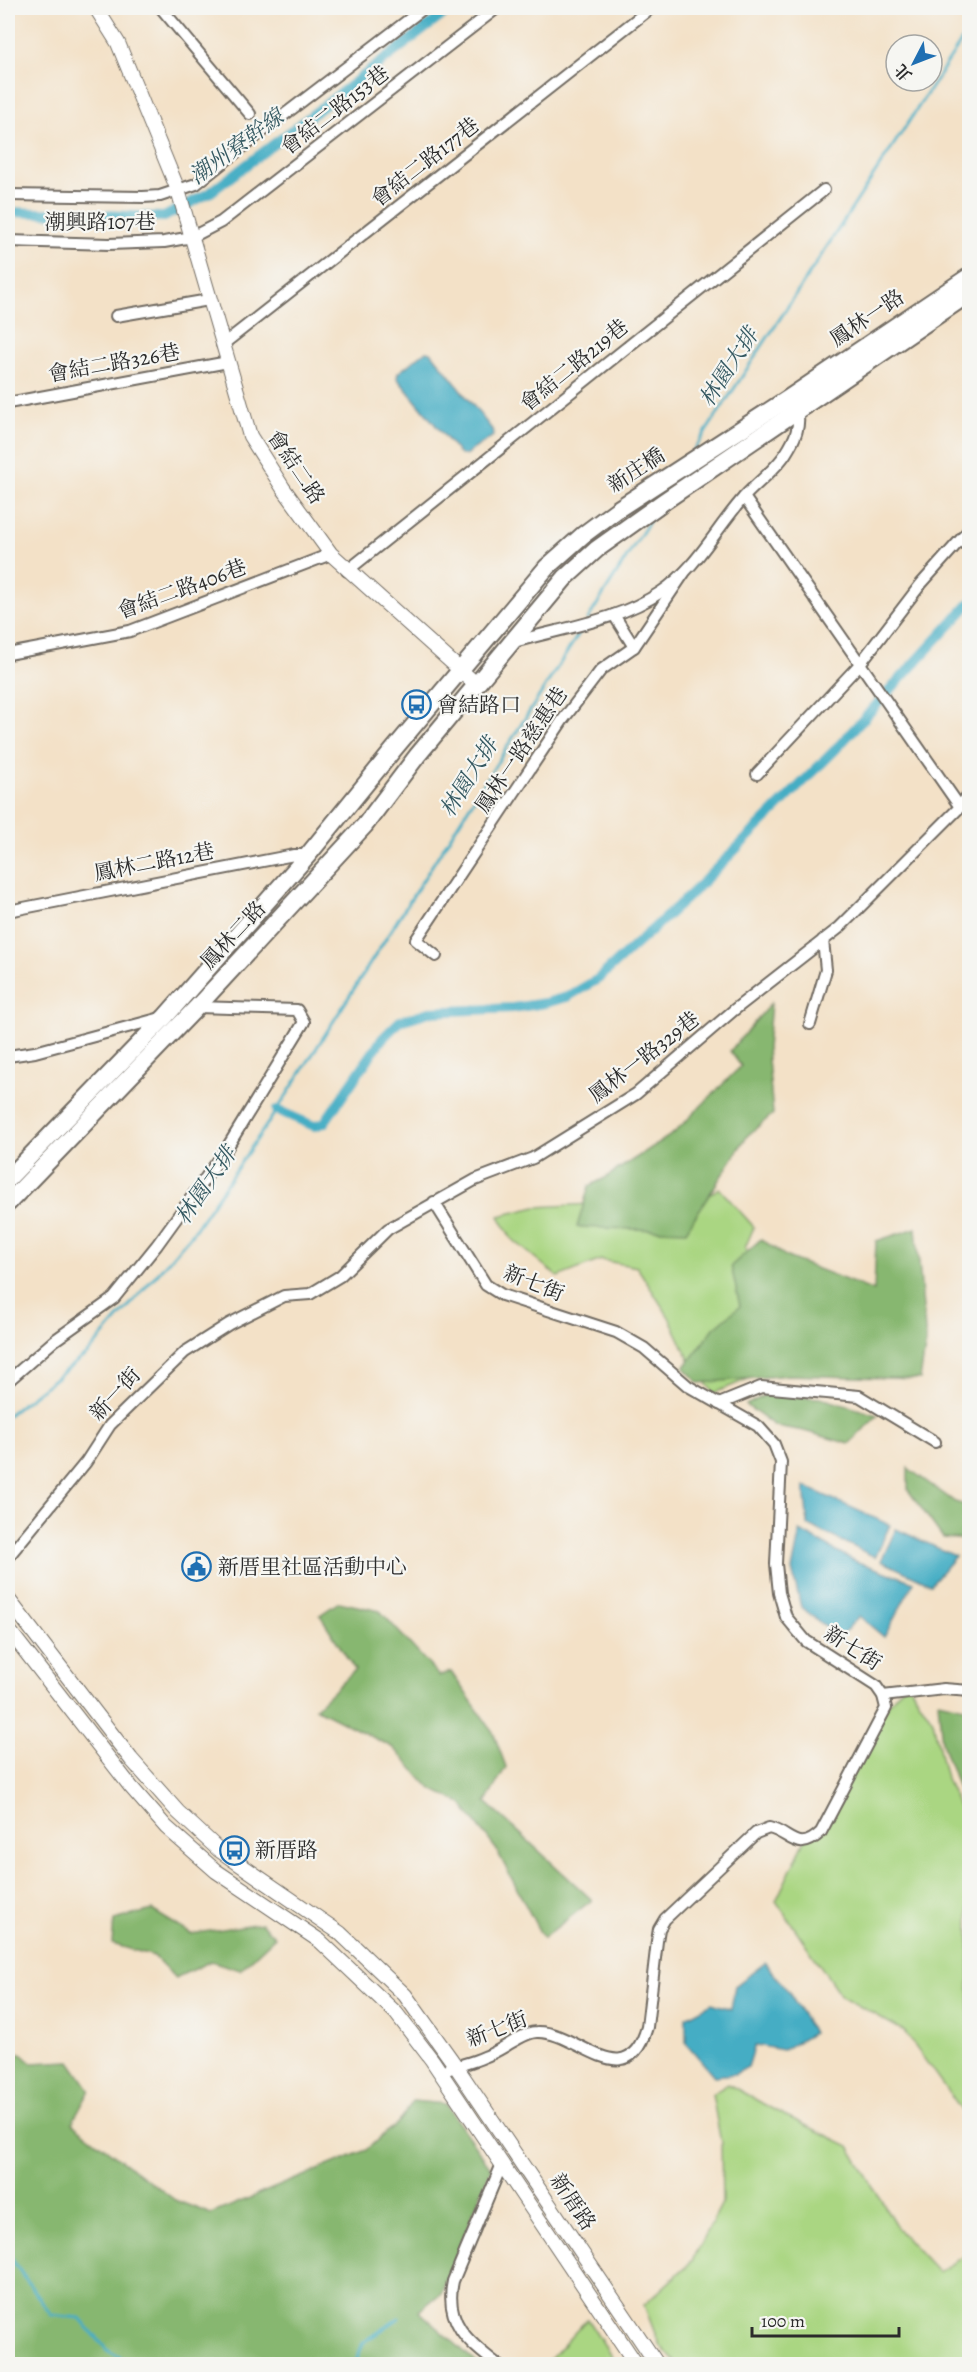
<svg xmlns="http://www.w3.org/2000/svg" width="977" height="2372" font-family="Alegreya,'Noto Serif TC',serif">
  <style>
    .green { fill: #aad682; stroke: #6a8056; stroke-width: 1.5 }
    .forest { fill: #87b770; stroke: #59714e; stroke-width: 1.5 }
    .water { fill: #44adc4; stroke: #386c78; stroke-width: 1.5 }
    .lines { fill: none; stroke-linecap: round; stroke-linejoin: round }
    .stream { stroke: #44adc4; stroke-width: 3 }
    .canal { stroke: #44adc4; stroke-width: 10 }
    .minor-casing { stroke: #716b62; stroke-width: 14 }
    .tertiary-casing { stroke: #716b62; stroke-width: 16 }
    .primary-casing { stroke: #716b62; stroke-width: 20 }
    .minor { stroke: #fff; stroke-width: 10 }
    .tertiary { stroke: #fff; stroke-width: 14 }
    .primary { stroke: #fff; stroke-width: 16 }
    .labels { text-anchor: middle; stroke-width: 4.5; stroke-linejoin: round; paint-order: stroke }
    .street-label { font-size: 21px; fill: #2b2b2b; stroke: #f6f6f2 }
    .poi-label { font-size: 21px; fill: #2b2b2b; stroke: #f6f6f2; text-anchor: start }
    .water-label { font-size: 22px; font-style: italic; fill: #345861; stroke: #f6f6f2 }
  </style>
  <rect width="100%" height="100%" fill="#f6f6f2"/>
  <filter id="ink" filterUnits="userSpaceOnUse"><feTurbulence type="fractalNoise" baseFrequency=".0167" numOctaves="2"/><feDisplacementMap in="SourceGraphic" scale="12" xChannelSelector="R" yChannelSelector="G"/><feConvolveMatrix kernelMatrix="1 2 1 2 8 2 1 2 1" color-interpolation-filters="sRGB"/></filter>
  <filter id="wash" filterUnits="userSpaceOnUse"><feTurbulence type="fractalNoise" baseFrequency=".008" numOctaves="4" result="noise"/><feDisplacementMap in="SourceGraphic" scale="24" xChannelSelector="R" yChannelSelector="G"/><feGaussianBlur stdDeviation="1.35" result="paint"/><feColorMatrix in="noise" values="0 0 0 0 0 0 0 0 0 0 0 0 0 0 0 0 0 1.4 0 .05"/><feComposite in="paint" operator="in"/></filter>
  <g filter="url(#wash)">
    <rect width="100%" height="100%" fill="#f3e1c7"/>
    <!-- green -->
    <g class="green">
      <polygon points="719,1188 754,1227 745,1248 781,1286 770,1370 714,1393 693,1367 669,1317 637,1267 601,1260 558,1277 511,1238 499,1216 536,1207 629,1202 661,1230"/>
      <polygon points="907,1682 933,1721 946,1779 969,1830 969,2121 904,2031 841,1996 776,1901 805,1840 841,1803 837,1785 863,1744 873,1722"/>
      <polygon points="728,2084 776,2111 849,2146 898,2229 938,2272 969,2253 969,2364 677,2364 659,2344 644,2305 692,2261 722,2203 721,2143 712,2094"/>
      <polygon points="587,2319 616,2364 546,2364"/>
    </g>
    <!-- forest -->
    <g class="forest">
      <polygon points="771,1003 767,1048 773,1114 747,1136 686,1231 577,1227 589,1186 605,1178 674,1133 741,1066 730,1051"/>
      <polygon points="916,1228 926,1342 920,1379 789,1375 699,1383 684,1368 714,1328 740,1306 731,1266 761,1239 787,1257 874,1291 876,1241"/>
      <polygon points="765,1395 821,1398 878,1415 849,1444 804,1431 775,1426 746,1405"/>
      <polygon points="908,1468 955,1502 969,1506 969,1540 943,1538 908,1490"/>
      <polygon points="339,1602 380,1611 439,1676 451,1672 493,1732 506,1767 486,1802 592,1900 543,1938 496,1849 461,1803 431,1789 394,1748 315,1708 355,1670 320,1615"/>
      <polygon points="938,1701 969,1708 969,1819 942,1743"/>
      <polygon points="152,1910 191,1934 261,1923 275,1937 240,1970 211,1961 175,1978 154,1956 112,1944 114,1920"/>
      <polygon points="8,2053 22,2054 32,2063 70,2061 90,2090 72,2123 175,2200 211,2214 366,2150 401,2119 413,2101 445,2104 491,2168 441,2293 419,2311 478,2364 8,2364"/>
    </g>
    <!-- water -->
    <g class="water">
      <polygon points="426,351 431,352 494,432 493,436 465,455 460,455 397,378 398,373"/>
      <polygon points="804,1486 890,1525 875,1557 808,1525"/>
      <polygon points="896,1529 955,1556 931,1584 881,1561"/>
      <polygon points="800,1531 855,1561 914,1582 884,1637 859,1616 839,1638 801,1607 792,1570"/>
      <polygon points="765,1963 788,1991 813,2033 783,2050 755,2045 748,2067 735,2074 714,2076 686,2043 686,2017 712,2003 731,2009 735,1986"/>
    </g>
    <g class="lines">
      <!-- stream -->
      <g class="stream">
        <polyline points="692,453 970,28"/>
        <polyline points="588,619 650,520"/>
        <polyline points="8,1415 88,1353 192,1234 283,1101 583,627"/>
        <polyline points="8,2254 51,2315 80,2318 107,2350 132,2364"/>
        <polyline points="355,2364 363,2343 399,2318"/>
      </g>
      <!-- canal -->
      <g class="canal">
        <polyline points="8,212 164,217 211,192 452,8"/>
        <polyline points="277,1110 314,1126 324,1123 382,1039 400,1021 429,1012 513,1008 545,1003 567,997 598,979 689,896 834,751 970,603"/>
      </g>
    </g>
  </g>
  <g filter="url(#ink)">
    <g class="lines">
      <defs>
        <g id="minor">
          <polyline points="161,8 250,114"/>
          <polyline points="8,195 143,197 160,196 196,184 263,131 424,8"/>
          <polyline points="8,241 109,244 164,242 192,237 221,222 497,8"/>
          <polyline points="116,316 209,300"/>
          <polyline points="222,345 651,8"/>
          <polyline points="8,403 228,362"/>
          <polyline points="744,497 960,807"/>
          <polyline points="347,571 824,190"/>
          <polyline points="614,615 634,647"/>
          <path d="M514 642C562 628 618 621 661 592 696 569 717 527 745 496 758 482 776 469 786 453 795 439 801 426 797 410"/>
          <polyline points="8,654 130,631 331,554"/>
          <polyline points="757,774 859,665 921,584 970,529"/>
          <polyline points="8,911 294,855 308,855"/>
          <polyline points="436,956 416,940 562,721 601,670 634,647 684,573"/>
          <polyline points="810,1024 826,970 823,940"/>
          <polyline points="8,1056 35,1052 161,1018"/>
          <path d="M434 1202 486 1285 502 1295 616 1332 644 1348 688 1386 758 1426 774 1444 781 1462 776 1564 779 1593 786 1617 806 1641 876 1686 883 1696 886 1708 821 1832C797 1855 791 1833 769 1828L756 1833 665 1919 659 1929 657 1941 647 2027C627 2098 576 2030 537 2032 529 2032 523 2036 516 2040 505 2046 495 2053 484 2057 469 2064 455 2065 441 2073"/>
          <polyline points="8,1381 55,1340 114,1298 157,1245 225,1151 304,1022 297,1010 197,1007"/>
          <polyline points="719,1404 761,1387 859,1396 935,1442"/>
          <polyline points="8,1557 86,1462 110,1425 185,1352 229,1324 284,1296 310,1294 340,1276 388,1229 475,1180 533,1158 636,1094 734,1010 839,928 960,807 970,792"/>
          <polyline points="883,1696 944,1689 970,1691"/>
          <path d="M497 2364C468 2342 444 2322 453 2281L502 2164"/>
        </g>
        <g id="tertiary">
          <polyline points="96,8 118,43 178,190 250,436 283,488 331,554 477,685"/>
          <polyline points="8,1599 131,1759 178,1812 219,1850 340,1933 405,1995 455,2065 657,2364"/>
          <polyline points="8,1629 131,1787 166,1827 216,1871 320,1941 396,2013 432,2060 636,2364"/>
        </g>
        <g id="primary">
          <polyline points="8,1179 165,1017 308,855 394,749 547,567 583,535 618,509 789,398 970,276"/>
          <polyline points="8,1203 197,1007 365,825 417,756 565,578 597,549 663,502 970,293"/>
        </g>
      </defs>
      <!-- minor casing -->
      <use href="#minor" class="minor-casing"/>
      <!-- tertiary casing -->
      <use href="#tertiary" class="tertiary-casing"/>
      <!-- primary casing -->
      <use href="#primary" class="primary-casing"/>
      <!-- minor -->
      <use href="#minor" class="minor"/>
      <!-- tertiary -->
      <use href="#tertiary" class="tertiary"/>
      <!-- primary -->
      <use href="#primary" class="primary"/>
    </g>
  </g>
  <!-- icons -->
  <defs>
    <symbol id="bus-ring" viewBox="-11 -11 22 22"><circle r="9.5" fill="#f6f6f2" stroke="#1f6fb2" stroke-width="1.5"/><path d="M-5-6H5V4H4V6H2V4H-2V6H-4V4H-5ZM-3.5-4V0h7V-4ZM-3.5 1.2v1.5H-2V1.2ZM2 1.2v1.5H3.5V1.2Z" fill="#1f6fb2"/></symbol>
    <symbol id="civic-ring" viewBox="-11 -11 22 22"><circle r="9.5" fill="#f6f6f2" stroke="#1f6fb2" stroke-width="1.5"/><path d="M-.6-6.5H3V-4.5H.6V-3L4-1V1h2V6H-6V1h2V-1L-.6-3ZM-1.2 2.5V6h2.4V2.5Z" fill="#1f6fb2"/></symbol>
  </defs>
  <g fill-rule="evenodd">
    <use href="#bus-ring" x="400" y="688" width="33" height="33"/>
    <use href="#civic-ring" x="180" y="1550" width="33" height="33"/>
    <use href="#bus-ring" x="218" y="1834" width="33" height="33"/>
  </g>
  <g class="labels">
    <!-- street labels -->
    <g class="street-label">
      <text transform="translate(335 110) rotate(-38)" y="7">會結二路153巷</text>
      <text transform="translate(425 162) rotate(-38)" y="7">會結二路177巷</text>
      <text x="100" y="229">潮興路107巷</text>
      <text transform="translate(867 318) rotate(-34)" y="7">鳳林一路</text>
      <text transform="translate(114 363) rotate(-10)" y="7">會結二路326巷</text>
      <text transform="translate(574 365) rotate(-39)" y="7">會結二路219巷</text>
      <text transform="translate(296 467) rotate(56)" y="7">會結二路</text>
      <text transform="translate(636 470) rotate(-33)" y="7">新庄橋</text>
      <text transform="translate(182 589) rotate(-20)" y="7">會結二路406巷</text>
      <text transform="translate(521 750) rotate(-56)" y="7">鳳林一路慈惠巷</text>
      <text transform="translate(154 862) rotate(-11)" y="7">鳳林二路12巷</text>
      <text transform="translate(233 935) rotate(-47)" y="7">鳳林二路</text>
      <text transform="translate(644 1057) rotate(-38)" y="7">鳳林一路329巷</text>
      <text transform="translate(534 1283) rotate(22)" y="7">新七街</text>
      <text transform="translate(115 1394) rotate(-47)" y="7">新一街</text>
      <text transform="translate(853 1648) rotate(33)" y="7">新七街</text>
      <text transform="translate(497 2029) rotate(-21)" y="7">新七街</text>
      <text transform="translate(573 2202) rotate(56)" y="7">新厝路</text>
    </g>
    <!-- poi labels -->
    <g class="poi-label">
      <text x="437" y="712">會結路口</text>
      <text x="218" y="1574">新厝里社區活動中心</text>
      <text x="255" y="1857">新厝路</text>
    </g>
    <!-- water labels -->
    <g class="water-label">
      <text transform="translate(236 146) rotate(-36)" y="8">潮州寮幹線</text>
      <text transform="translate(728 367) rotate(-57)" y="8">林園大排</text>
      <text transform="translate(468 777) rotate(-58)" y="8">林園大排</text>
      <text transform="translate(205 1185) rotate(-55)" y="8">林園大排</text>
    </g>
  </g>
  <!-- margin -->
  <rect width="977" height="2372" fill="none" stroke="#f6f6f2" stroke-width="30"/>
  <!-- north arrow -->
  <g transform="translate(914 63) rotate(228)"><circle r="28" fill="#f6f6f2" stroke="#a5a5a2" stroke-width="1.5"/>
  <path d="M0-4.5L10 22L0 15L-10 22Z" fill="#1f6fb2"/>
  <text y="-9" font-size="16" font-weight="bold" text-anchor="middle" fill="#2b2b2b">北</text>
  </g>
  <!-- scale -->
  <path d="M752 2327v9h147v-9" fill="none" stroke="#2b2b2b" stroke-width="3"/>
  <text x="761" y="2327" font-size="18" fill="#2b2b2b" stroke="#f6f6f2" stroke-width="4.5" paint-order="stroke">100 m</text>
</svg>
